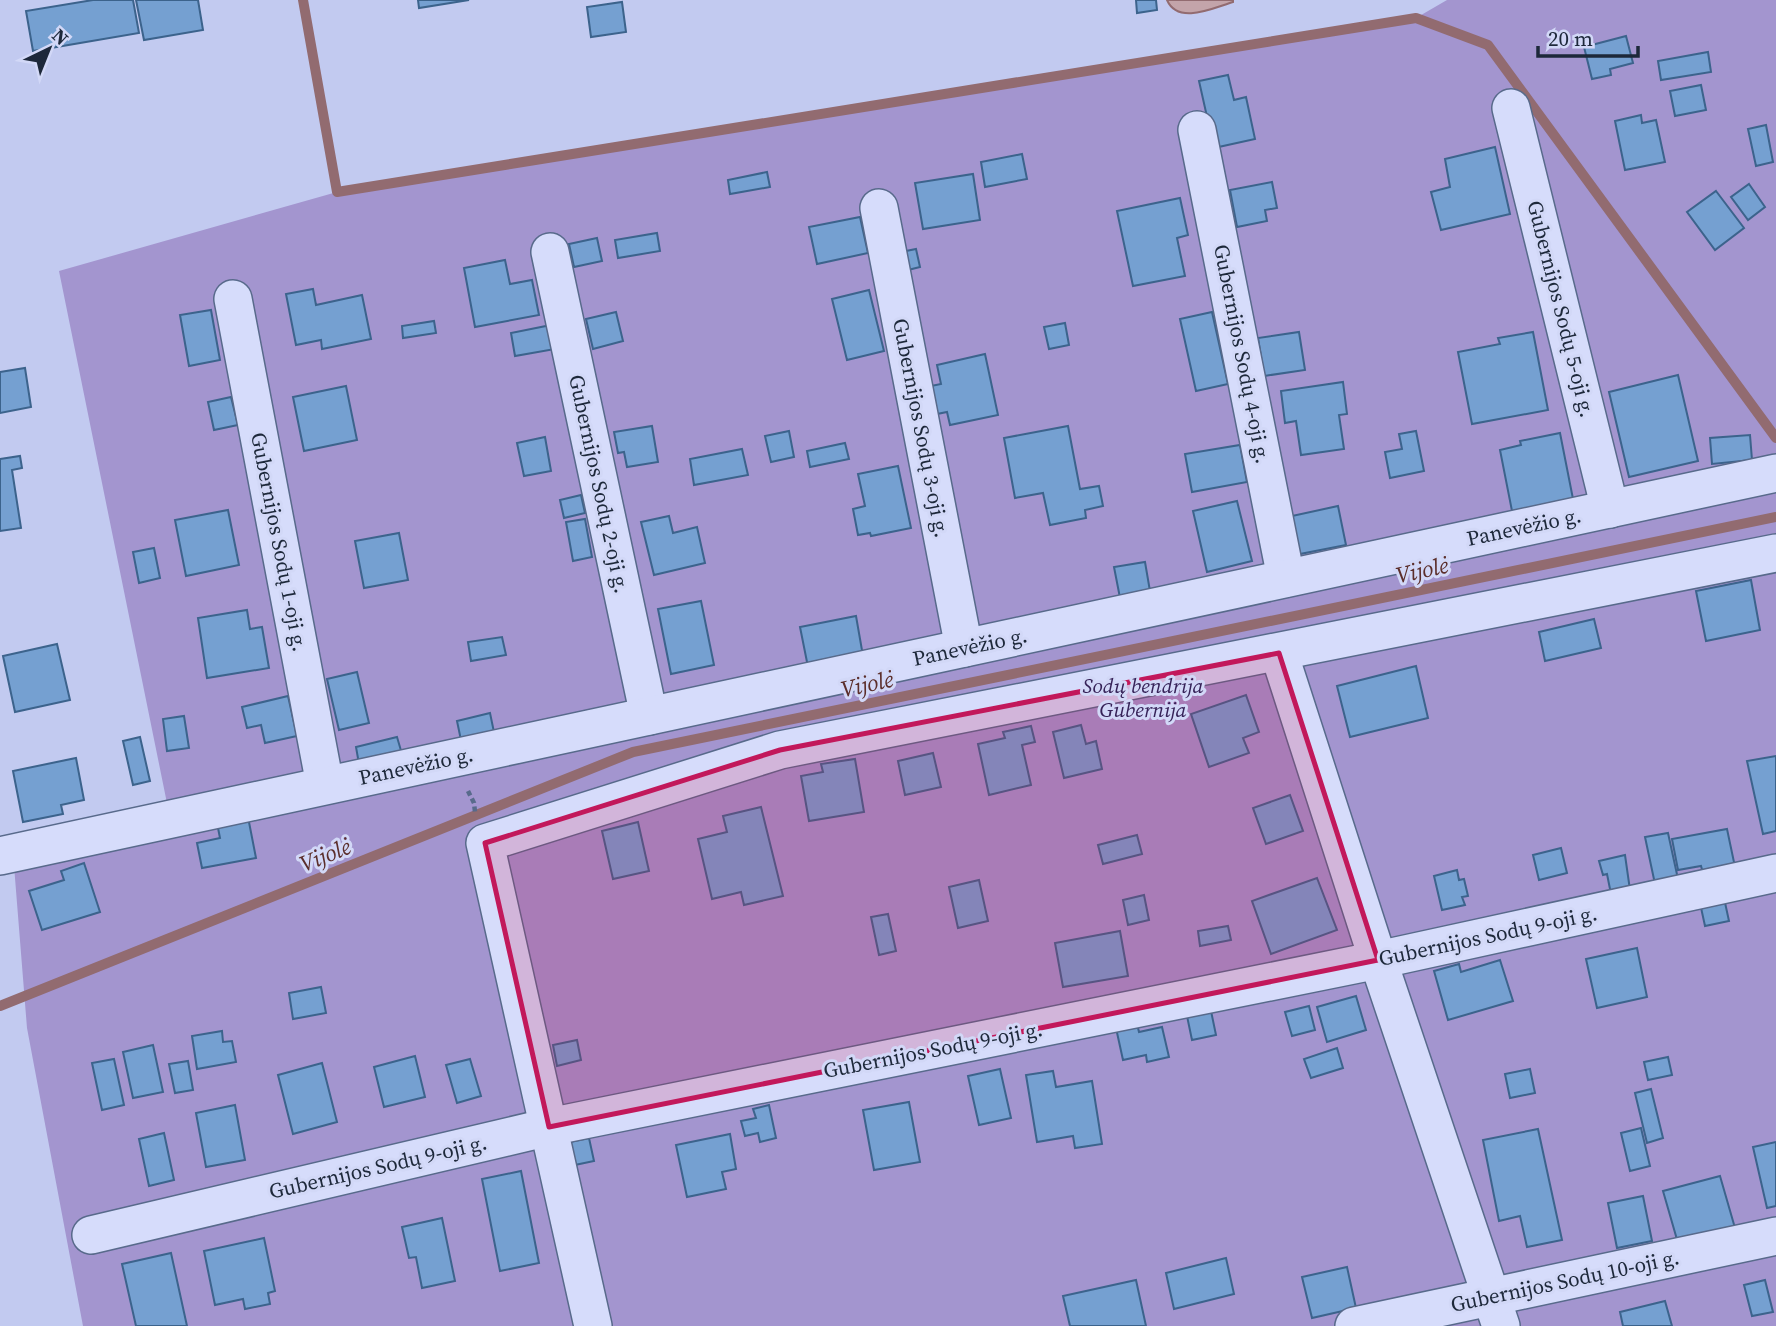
<svg xmlns="http://www.w3.org/2000/svg" width="1776" height="1326" font-family="'Source Serif 4',serif">
  <style>
    .green { fill: #a395cf }
    .water { fill: #c3a4aa; stroke: #926b70; stroke-width: 2 }
    .lines { fill: none; stroke-linecap: round; stroke-linejoin: round }
    .stream { stroke: #926b70; stroke-width: 10 }
    .building { fill: #75a0d1; stroke: #3c638c; stroke-width: 2 }
    .minor-casing { stroke: #586a8b; stroke-width: 40 }
    .path { stroke: #586a8b; stroke-width: 4.5; stroke-dasharray: 5 3.5; stroke-linecap: butt }
    .minor { stroke: #d6dcfb; stroke-width: 37 }
    .marked { fill: #c2185b; fill-opacity: 0.2; stroke: #c2185b; stroke-width: 5; stroke-linejoin: round }
    .labels { text-anchor: middle; stroke-width: 6; stroke-linejoin: round; paint-order: stroke }
    .street-label { font-size: 21px; fill: #1d283a; stroke: #d2d8f7 }
    .park-label { font-size: 21px; font-style: italic; fill: #362258; stroke: #d2d8f7 }
    .water-label { font-size: 23px; font-style: italic; fill: #5b2e2b; stroke: #d2d8f7 }
  </style>
  <rect width="100%" height="100%" fill="#c2caf0"/>
  <!-- green -->
  <polygon class="green" points="1447,0 1776,0 1776,1326 83,1326 27,1028 13,853 170,818 59,271 337,192 1416,18"/>
  <!-- water -->
  <path class="water" d="M1167 0H1233V2C1213 8 1178 25 1167 0Z"/>
  <g class="lines">
    <!-- stream -->
    <g class="stream">
      <polyline points="303,0 337,192 1416,18 1488,45 1776,438"/>
      <polyline points="0,1006 633,752 1776,517"/>
    </g>
  </g>
  <!-- building -->
  <g class="building">
    <polygon points="93,0 133,0 139,33 33,51 26,11"/>
    <polygon points="136,0 198,0 203,30 144,40"/>
    <polygon points="418,0 469,0 419,8"/>
    <polygon points="1136,0 1156,0 1157,10 1137,13"/>
    <polygon points="622,2 626,32 591,37 587,7"/>
    <polygon points="1626,36 1633,63 1610,69 1611,75 1592,79 1584,47"/>
    <polygon points="1708,52 1711,72 1661,80 1658,61"/>
    <polygon points="1228,75 1234,100 1246,97 1255,139 1214,148 1199,81"/>
    <polygon points="1701,85 1706,110 1675,116 1670,91"/>
    <polygon points="1641,115 1642,123 1656,120 1665,162 1625,170 1615,121"/>
    <polygon points="1766,125 1773,162 1756,166 1748,129"/>
    <polygon points="1495,147 1510,214 1441,230 1431,192 1450,187 1445,159"/>
    <polygon points="1022,154 1027,179 985,187 981,162"/>
    <polygon points="767,172 770,187 730,194 728,180"/>
    <polygon points="973,174 980,220 923,229 915,183"/>
    <polygon points="1272,182 1277,208 1265,210 1267,221 1237,227 1230,190"/>
    <polygon points="1749,184 1765,207 1748,220 1731,197"/>
    <polygon points="1716,191 1744,228 1715,250 1687,212"/>
    <polygon points="1180,198 1188,235 1177,238 1185,276 1133,286 1117,211"/>
    <polygon points="860,217 868,253 817,264 809,227"/>
    <polygon points="657,233 660,251 618,258 615,240"/>
    <polygon points="597,238 602,261 574,267 569,244"/>
    <polygon points="916,249 920,267 900,272 896,253"/>
    <polygon points="505,260 510,284 532,280 539,315 475,327 464,268"/>
    <polygon points="313,289 316,305 362,295 371,339 322,349 321,340 296,345 286,294"/>
    <polygon points="869,290 884,351 847,360 832,299"/>
    <polygon points="211,310 220,360 189,366 180,315"/>
    <polygon points="616,312 623,341 593,349 586,319"/>
    <polygon points="1212,312 1228,384 1196,391 1180,319"/>
    <polygon points="434,321 436,333 403,338 402,326"/>
    <polygon points="1065,323 1069,345 1049,349 1044,327"/>
    <polygon points="551,325 555,349 515,356 511,333"/>
    <polygon points="1299,332 1305,370 1264,376 1258,338"/>
    <polygon points="1533,332 1548,410 1472,424 1458,352 1500,344 1498,338"/>
    <polygon points="985,354 998,415 950,425 947,412 937,414 931,386 941,384 937,365"/>
    <polygon points="25,368 31,407 0,413 0,372"/>
    <polygon points="1678,375 1698,461 1629,477 1609,392"/>
    <polygon points="1343,382 1347,414 1339,415 1344,449 1301,455 1296,421 1285,423 1281,391"/>
    <polygon points="346,386 357,440 304,451 293,397"/>
    <polygon points="231,397 238,425 214,430 208,402"/>
    <polygon points="652,426 658,462 627,467 624,452 618,453 614,432"/>
    <polygon points="1068,426 1080,489 1099,486 1103,506 1085,510 1086,518 1050,525 1043,493 1015,498 1004,438"/>
    <polygon points="789,431 794,457 771,462 765,436"/>
    <polygon points="1416,431 1424,471 1390,478 1385,452 1402,449 1399,434"/>
    <polygon points="1560,433 1574,504 1513,516 1500,450 1521,445 1520,441"/>
    <polygon points="1750,435 1752,460 1712,464 1710,438"/>
    <polygon points="545,437 551,471 524,476 517,443"/>
    <polygon points="845,443 849,459 810,467 807,451"/>
    <polygon points="1240,445 1247,482 1192,492 1185,454"/>
    <polygon points="742,449 748,475 694,485 690,459"/>
    <polygon points="20,456 22,468 12,470 21,528 0,531 0,459"/>
    <polygon points="898,466 911,528 871,536 870,533 858,535 853,509 865,506 858,474"/>
    <polygon points="581,495 585,513 564,518 560,500"/>
    <polygon points="1237,501 1252,561 1207,572 1193,511"/>
    <polygon points="1338,506 1346,545 1300,554 1292,516"/>
    <polygon points="228,510 239,565 186,576 175,520"/>
    <polygon points="669,516 673,533 697,527 705,563 654,575 641,522"/>
    <polygon points="585,519 592,557 573,561 566,522"/>
    <polygon points="399,533 408,580 364,588 355,541"/>
    <polygon points="154,548 160,578 139,583 133,552"/>
    <polygon points="1145,562 1151,597 1121,603 1114,567"/>
    <polygon points="1751,580 1760,630 1706,641 1696,591"/>
    <polygon points="701,601 714,665 671,674 658,609"/>
    <polygon points="247,610 250,629 262,627 269,668 207,678 198,618"/>
    <polygon points="856,616 863,656 808,667 800,627"/>
    <polygon points="1594,619 1601,648 1545,661 1539,632"/>
    <polygon points="502,637 506,655 471,661 468,642"/>
    <polygon points="57,644 70,700 15,712 3,656"/>
    <polygon points="1416,666 1428,718 1350,737 1337,686"/>
    <polygon points="357,672 369,723 339,730 327,679"/>
    <polygon points="1246,695 1259,732 1243,738 1249,753 1209,767 1191,714"/>
    <polygon points="288,696 297,736 265,743 261,725 247,728 242,707"/>
    <polygon points="490,713 495,737 462,745 457,721"/>
    <polygon points="184,716 189,748 167,751 163,719"/>
    <polygon points="1081,725 1086,744 1096,741 1102,769 1064,778 1053,732"/>
    <polygon points="1031,726 1035,742 1022,745 1031,785 989,795 978,744 1005,738 1003,732"/>
    <polygon points="140,737 150,781 133,785 123,741"/>
    <polygon points="397,737 402,754 359,764 356,747"/>
    <polygon points="933,753 941,787 905,795 898,761"/>
    <polygon points="1776,756 1776,831 1763,834 1747,761"/>
    <polygon points="76,758 84,800 61,805 63,814 23,822 13,771"/>
    <polygon points="855,759 864,812 809,821 801,776 823,772 821,764"/>
    <polygon points="1290,795 1303,831 1266,844 1253,808"/>
    <polygon points="761,807 783,896 744,905 741,892 712,899 698,839 727,832 723,816"/>
    <polygon points="248,817 256,858 202,868 197,843 220,838 217,823"/>
    <polygon points="638,822 649,871 613,879 602,831"/>
    <polygon points="1727,829 1735,867 1703,873 1701,866 1678,870 1672,839"/>
    <polygon points="1668,833 1678,879 1655,884 1645,837"/>
    <polygon points="1137,835 1142,854 1103,864 1098,845"/>
    <polygon points="1561,848 1567,873 1539,880 1533,855"/>
    <polygon points="1625,855 1630,890 1611,894 1607,874 1603,875 1599,861"/>
    <polygon points="84,863 100,912 42,930 29,891 64,880 61,871"/>
    <polygon points="1457,870 1459,880 1464,879 1468,896 1462,897 1465,905 1442,910 1434,876"/>
    <polygon points="1317,878 1337,930 1271,954 1252,901"/>
    <polygon points="979,880 988,921 958,928 949,887"/>
    <polygon points="1144,895 1149,920 1128,925 1123,900"/>
    <polygon points="1724,898 1729,921 1705,926 1700,903"/>
    <polygon points="888,914 896,951 879,955 871,917"/>
    <polygon points="1228,926 1231,940 1200,946 1198,931"/>
    <polygon points="1120,931 1128,976 1063,987 1055,943"/>
    <polygon points="1637,948 1647,997 1597,1008 1586,959"/>
    <polygon points="1500,960 1513,1001 1448,1020 1434,971 1459,964 1461,972"/>
    <polygon points="321,987 326,1013 293,1019 289,993"/>
    <polygon points="1356,996 1366,1030 1327,1042 1317,1007"/>
    <polygon points="1309,1006 1315,1030 1292,1036 1285,1012"/>
    <polygon points="1211,1011 1216,1035 1192,1040 1187,1016"/>
    <polygon points="1137,1024 1139,1032 1162,1027 1169,1057 1147,1062 1146,1055 1123,1060 1116,1028"/>
    <polygon points="222,1031 223,1042 232,1041 236,1062 197,1069 192,1036"/>
    <polygon points="577,1040 581,1060 557,1066 553,1045"/>
    <polygon points="153,1045 163,1092 133,1098 123,1052"/>
    <polygon points="1337,1048 1343,1068 1311,1078 1304,1059"/>
    <polygon points="415,1056 425,1097 384,1107 374,1067"/>
    <polygon points="1668,1057 1672,1075 1648,1080 1644,1062"/>
    <polygon points="114,1059 124,1105 102,1110 92,1063"/>
    <polygon points="470,1059 481,1096 457,1103 446,1065"/>
    <polygon points="188,1061 193,1090 175,1093 169,1064"/>
    <polygon points="322,1063 337,1122 293,1134 278,1075"/>
    <polygon points="1000,1069 1011,1118 979,1125 968,1076"/>
    <polygon points="1530,1069 1535,1093 1510,1098 1505,1074"/>
    <polygon points="1053,1071 1056,1087 1092,1081 1102,1144 1075,1148 1073,1136 1037,1142 1026,1075"/>
    <polygon points="1651,1089 1663,1138 1647,1143 1635,1093"/>
    <polygon points="909,1102 920,1162 874,1170 863,1110"/>
    <polygon points="235,1105 245,1160 206,1167 196,1113"/>
    <polygon points="769,1105 776,1138 760,1142 758,1133 745,1136 741,1121 756,1118 753,1109"/>
    <polygon points="1641,1128 1650,1166 1630,1171 1621,1133"/>
    <polygon points="1538,1129 1562,1240 1527,1247 1520,1216 1499,1221 1483,1140"/>
    <polygon points="164,1133 174,1180 149,1186 139,1139"/>
    <polygon points="730,1134 736,1169 722,1172 726,1189 687,1197 676,1145"/>
    <polygon points="589,1138 594,1161 570,1166 565,1143"/>
    <polygon points="1776,1142 1776,1206 1767,1208 1753,1147"/>
    <polygon points="521,1171 539,1263 500,1271 482,1179"/>
    <polygon points="1720,1176 1735,1228 1678,1243 1663,1191"/>
    <polygon points="1643,1196 1652,1241 1617,1248 1608,1203"/>
    <polygon points="442,1218 455,1281 422,1288 416,1257 409,1258 402,1227"/>
    <polygon points="264,1238 275,1291 268,1293 270,1304 245,1309 243,1299 215,1305 204,1251"/>
    <polygon points="171,1253 187,1326 136,1326 122,1264"/>
    <polygon points="1226,1258 1234,1294 1174,1309 1166,1273"/>
    <polygon points="1347,1267 1356,1308 1312,1318 1302,1277"/>
    <polygon points="1136,1280 1146,1326 1070,1326 1063,1296"/>
    <polygon points="1765,1280 1773,1312 1752,1316 1744,1285"/>
    <polygon points="1665,1301 1672,1326 1623,1326 1620,1312"/>
  </g>
  <g class="lines">
    <defs>
      <g id="minor">
        <polyline points="1511,108 1610,509"/>
        <polyline points="1197,130 1286,578"/>
        <polyline points="879,208 964,648"/>
        <polyline points="550,252 649,716"/>
        <polyline points="233,299 325,785"/>
        <polyline points="1279,653 1378,960 1501,1326"/>
        <polyline points="0,856 1776,473"/>
        <polyline points="91,1235 549,1127 1378,960 1776,873"/>
        <polyline points="593,1326 485,843 780,750 1776,553"/>
        <polyline points="1354,1326 1776,1236"/>
      </g>
    </defs>
    <!-- minor casing -->
    <use href="#minor" class="minor-casing"/>
    <!-- path -->
    <polyline class="path" points="468,791 474,803 475,812"/>
    <!-- minor -->
    <use href="#minor" class="minor"/>
  </g>
  <!-- marked area -->
  <path class="marked" d="M1279 653 1378 960 549 1127 485 843 780 750Z"/>
  <g class="labels">
    <!-- street labels -->
    <g class="street-label">
      <text transform="translate(1561 309) rotate(76)" y="7">Gubernijos Sodų 5-oji g.</text>
      <text transform="translate(1242 354) rotate(79)" y="7">Gubernijos Sodų 4-oji g.</text>
      <text transform="translate(921 428) rotate(79)" y="7">Gubernijos Sodų 3-oji g.</text>
      <text transform="translate(599 484) rotate(78)" y="7">Gubernijos Sodų 2-oji g.</text>
      <text transform="translate(1524 527) rotate(-12)" y="7">Panevėžio g.</text>
      <text transform="translate(279 542) rotate(79)" y="7">Gubernijos Sodų 1-oji g.</text>
      <text transform="translate(970 647) rotate(-12)" y="7">Panevėžio g.</text>
      <text transform="translate(416 766) rotate(-12)" y="7">Panevėžio g.</text>
      <text transform="translate(1488 936) rotate(-12)" y="7">Gubernijos Sodų 9-oji g.</text>
      <text transform="translate(933 1050) rotate(-11)" y="7">Gubernijos Sodų 9-oji g.</text>
      <text transform="translate(378 1167) rotate(-13)" y="7">Gubernijos Sodų 9-oji g.</text>
      <text transform="translate(1565 1281) rotate(-12)" y="7">Gubernijos Sodų 10-oji g.</text>
    </g>
    <!-- park labels -->
    <g class="park-label">
      <text x="1143" y="693">Sodų bendrija<tspan x="1143" dy="24">Gubernija</tspan></text>
    </g>
    <!-- water labels -->
    <g class="water-label">
      <text transform="translate(1422 570) rotate(-12)" y="8">Vijolė</text>
      <text transform="translate(867 684) rotate(-12)" y="8">Vijolė</text>
      <text transform="translate(325 855) rotate(-22)" y="8">Vijolė</text>
    </g>
  </g>
  <!-- north arrow -->
  <g transform="translate(49 49) rotate(43)" stroke="#d2d8f7" stroke-width="5" paint-order="stroke">
  <path d="M0-5L12 26L0 18L-12 26Z" fill="#1d283a"/>
  <text y="-10" font-size="19" font-weight="bold" text-anchor="middle" fill="#1d283a">N</text>
  </g>
  <!-- scale -->
  <path d="M1538 46v10h100v-10" fill="none" stroke="#1d283a" stroke-width="3.5"/>
  <text x="1548" y="46" font-size="21" fill="#1d283a" stroke="#d2d8f7" stroke-width="5" paint-order="stroke">20 m</text>
</svg>
